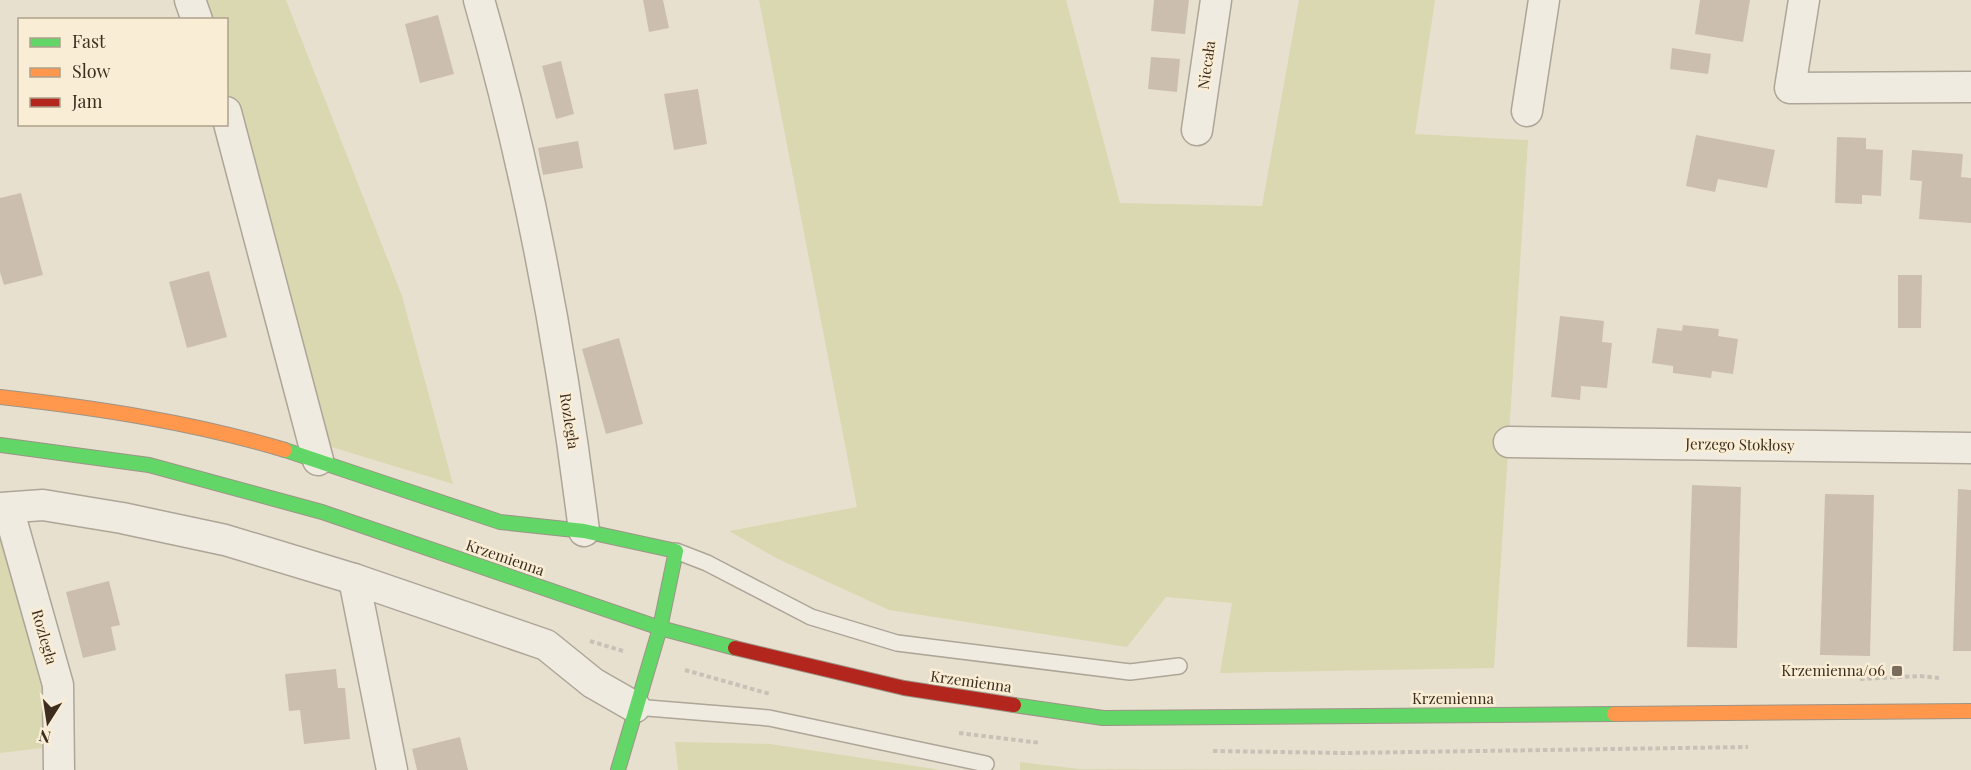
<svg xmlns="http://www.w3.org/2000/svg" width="1971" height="770" font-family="'Playfair Display',serif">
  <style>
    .green { fill: #d9d8b0 }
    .building { fill: #ccbeaf }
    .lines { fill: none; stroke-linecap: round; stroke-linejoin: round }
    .lane-casing { stroke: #ada597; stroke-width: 18 }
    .street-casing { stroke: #ada597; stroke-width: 33 }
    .fast-casing { stroke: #9d9487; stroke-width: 16 }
    .slow-casing { stroke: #9d9487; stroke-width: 16 }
    .jam-casing { stroke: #9d9487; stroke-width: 16 }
    .path { stroke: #c8c1b7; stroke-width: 4; stroke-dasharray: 4.5 3; stroke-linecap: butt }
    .lane { stroke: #f0ebe1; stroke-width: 15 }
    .street { stroke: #f0ebe1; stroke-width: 30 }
    .fast { stroke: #63d668; stroke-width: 14 }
    .slow { stroke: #ff974d; stroke-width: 14 }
    .jam { stroke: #b3261e; stroke-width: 14 }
    .poi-dot { fill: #7a6c5c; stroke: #f9eed5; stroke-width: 2 }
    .labels { text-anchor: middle; stroke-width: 5; stroke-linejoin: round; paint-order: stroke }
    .street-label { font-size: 15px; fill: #3e2d1e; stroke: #f9eed5 }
    .poi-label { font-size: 15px; fill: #3e2d1e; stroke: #f9eed5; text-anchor: end }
  </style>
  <rect width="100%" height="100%" fill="#e8e0ce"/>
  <!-- green -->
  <g class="green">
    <polygon points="199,0 286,0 402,296 453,484 325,445 227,96 226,20 205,19"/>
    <polygon points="759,0 1066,0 1120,203 1262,206 1299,0 1435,0 1415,134 1528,140 1494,668 1220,673 1232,603 1166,597 1127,647 889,610 776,558 729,531 857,507"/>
    <polygon points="0,533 46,705 42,748 0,753"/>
    <polygon points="675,742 770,744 941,770 678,770"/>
    <polygon points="1020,762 1080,769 1474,770 1020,770"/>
  </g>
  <!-- building -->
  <g class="building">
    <polygon points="643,0 663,0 669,28 649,32"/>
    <polygon points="1154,0 1189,0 1185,34 1151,31"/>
    <polygon points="1700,0 1750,0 1743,42 1695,34"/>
    <polygon points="438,15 454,74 420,83 405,24"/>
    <polygon points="1672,48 1711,54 1708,74 1670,69"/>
    <polygon points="1151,57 1180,59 1177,92 1148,89"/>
    <polygon points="561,61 574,114 556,119 542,66"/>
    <polygon points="698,89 707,144 674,150 664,94"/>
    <polygon points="1696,135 1775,150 1767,188 1718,179 1715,192 1686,186"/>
    <polygon points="1837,137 1866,138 1866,149 1883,150 1881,196 1862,195 1862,204 1835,203"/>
    <polygon points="578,141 583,168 543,175 538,148"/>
    <polygon points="1912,150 1963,154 1961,177 1971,178 1971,223 1919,219 1922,181 1910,180"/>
    <polygon points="21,193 43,275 4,285 0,272 0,198"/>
    <polygon points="209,271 227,337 187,348 169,282"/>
    <polygon points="1898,275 1922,275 1921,328 1898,328"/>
    <polygon points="1560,316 1604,321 1602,342 1612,343 1607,388 1581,386 1580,400 1551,397"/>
    <polygon points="1683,325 1719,329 1718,336 1738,339 1733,374 1712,371 1711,378 1673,373 1673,366 1652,363 1657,328 1682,331"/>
    <polygon points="619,338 643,424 606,434 582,349"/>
    <polygon points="1692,485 1741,487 1737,648 1687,647"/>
    <polygon points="1958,489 1971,490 1971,651 1953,651"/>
    <polygon points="1825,494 1874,495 1870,656 1820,655"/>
    <polygon points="109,581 120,625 111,627 116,650 83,658 66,592"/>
    <polygon points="336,669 338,688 345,688 350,739 304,744 300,710 289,711 285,674"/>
    <polygon points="460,737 468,770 417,770 412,749"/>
  </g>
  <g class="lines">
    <defs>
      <g id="lane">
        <polyline points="676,551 707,563 811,617 897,643 1130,672 1179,666"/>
        <polyline points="635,707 769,718 986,764"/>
      </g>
      <g id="street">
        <polyline points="190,0 197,20"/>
        <path d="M479 0C529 174 562 351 584 531"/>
        <polyline points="1804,0 1790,88 1971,87"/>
        <polyline points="1527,111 1544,0"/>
        <polyline points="226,112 318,460"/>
        <polyline points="1197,130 1216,0"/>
        <polyline points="1509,442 1971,448"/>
        <polyline points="0,508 43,505 122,518 225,540 354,579 546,645 593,683 635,707"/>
        <polyline points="8,508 58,685 59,770"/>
        <polyline points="354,579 392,770"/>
      </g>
      <g id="fast">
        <polyline points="0,445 149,465 322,512 660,628 735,648"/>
        <polyline points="285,450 500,522 584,531 676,551 660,628 618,770"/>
        <polyline points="1014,705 1103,718 1614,714"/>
      </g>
      <g id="slow">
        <path d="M0 397C97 408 191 422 285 450"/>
        <polyline points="1614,714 1971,711"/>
      </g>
      <polyline id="jam" points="735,648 904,688 1014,705"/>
    </defs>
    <!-- lane casing -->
    <use href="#lane" class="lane-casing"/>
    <!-- street casing -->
    <use href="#street" class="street-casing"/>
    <!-- fast casing -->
    <use href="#fast" class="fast-casing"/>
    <!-- slow casing -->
    <use href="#slow" class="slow-casing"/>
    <!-- jam casing -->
    <use href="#jam" class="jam-casing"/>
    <!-- path -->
    <g class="path">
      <polyline points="590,641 623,651"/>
      <polyline points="685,670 770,694"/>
      <polyline points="1860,679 1920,676 1939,678"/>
      <polyline points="959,733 1041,743"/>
      <polyline points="1213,751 1345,753 1748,747"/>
    </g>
    <!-- lane -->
    <use href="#lane" class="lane"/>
    <!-- street -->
    <use href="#street" class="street"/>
    <!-- fast -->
    <use href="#fast" class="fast"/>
    <!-- slow -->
    <use href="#slow" class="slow"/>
    <!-- jam -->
    <use href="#jam" class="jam"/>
  </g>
  <!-- markers -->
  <rect class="poi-dot" x="1891" y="665" width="12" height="12" rx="3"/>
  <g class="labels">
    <!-- street labels -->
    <g class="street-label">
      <text transform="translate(1207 65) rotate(-82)" y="5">Niecała</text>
      <text transform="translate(569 421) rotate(81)" y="5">Rozległa</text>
      <text transform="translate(1740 445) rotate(1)" y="5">Jerzego Stokłosy</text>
      <text transform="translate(505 558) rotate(19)" y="5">Krzemienna</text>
      <text transform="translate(44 637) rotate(74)" y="5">Rozległa</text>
      <text transform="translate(971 682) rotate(8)" y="5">Krzemienna</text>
      <text x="1453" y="704">Krzemienna</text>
    </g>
    <!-- poi labels -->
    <g class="poi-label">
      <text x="1885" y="676">Krzemienna/06</text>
    </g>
  </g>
  <!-- legend -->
  <rect x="18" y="18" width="210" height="108" fill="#f9eed5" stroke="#aea18c" stroke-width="1.5"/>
  <rect x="30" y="38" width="30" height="9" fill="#63d668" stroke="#aea18c" stroke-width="1.5"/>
  <text x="72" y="48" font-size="18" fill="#3e2d1e">Fast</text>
  <rect x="30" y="68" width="30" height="9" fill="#ff974d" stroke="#aea18c" stroke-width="1.5"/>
  <text x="72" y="78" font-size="18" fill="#3e2d1e">Slow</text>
  <rect x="30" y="98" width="30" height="9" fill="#b3261e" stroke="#aea18c" stroke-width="1.5"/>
  <text x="72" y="108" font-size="18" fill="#3e2d1e">Jam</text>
  <!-- north arrow -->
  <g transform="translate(48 722) rotate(192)" stroke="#f9eed5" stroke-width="4.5" paint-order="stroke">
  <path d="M0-4.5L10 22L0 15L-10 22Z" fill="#3e2d1e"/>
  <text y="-9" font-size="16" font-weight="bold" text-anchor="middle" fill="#3e2d1e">N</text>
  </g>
</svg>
